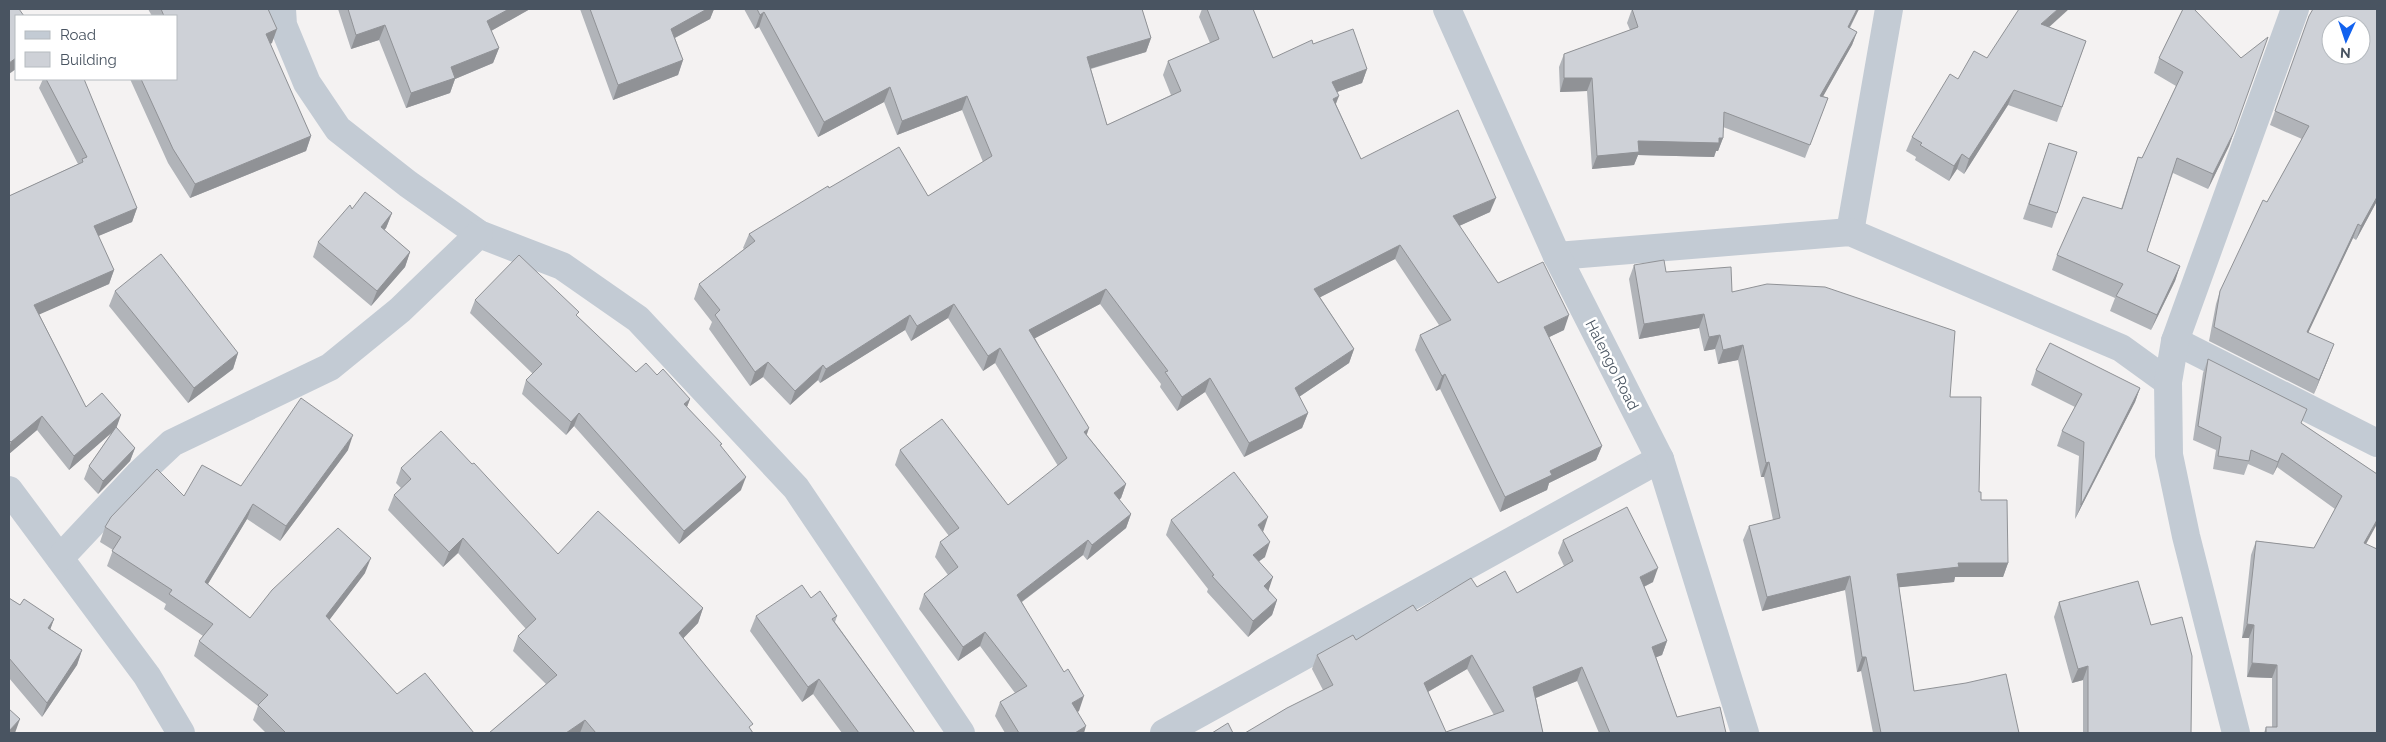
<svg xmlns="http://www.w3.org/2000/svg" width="2386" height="742" font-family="Raleway,sans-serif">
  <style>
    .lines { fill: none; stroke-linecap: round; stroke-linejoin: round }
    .minor { stroke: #c3cbd4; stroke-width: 28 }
    .tertiary { stroke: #c3cbd4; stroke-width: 28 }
    .wall { fill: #b1b4b9; fill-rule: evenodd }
    .shaded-wall { fill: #909296 }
    .building { fill: #ced1d7; stroke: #909296; fill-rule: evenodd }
    .labels { text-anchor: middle; stroke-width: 5; stroke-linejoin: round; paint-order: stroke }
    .street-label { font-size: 15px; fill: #495461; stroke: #fff }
  </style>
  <rect width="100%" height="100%" fill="#f4f2f2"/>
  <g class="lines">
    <!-- minor -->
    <g class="minor">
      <polyline points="282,9 283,25 307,83 338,129 408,184 479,234 562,266 638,319 796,488 961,733"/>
      <polyline points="1850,232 1889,9"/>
      <polyline points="1557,256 1850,232 2121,348 2168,382"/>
      <polyline points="2175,341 2377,443"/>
      <polyline points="9,490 147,676 181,733"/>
      <polyline points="60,558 138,475 172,443 330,367 400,310 479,234"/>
      <polyline points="1164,733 1660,459"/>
      <polyline points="2236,733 2186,536 2169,455 2168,382 2175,341 2295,9"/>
    </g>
    <!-- tertiary -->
    <polyline class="tertiary" points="1447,9 1557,256 1660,459 1745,733"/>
  </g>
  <!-- wall -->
  <g class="wall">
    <polygon points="148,9 268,9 272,43 270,44 311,136 306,151 190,198 168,163 130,79 176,79 176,16 152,16"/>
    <polygon points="338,9 530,9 491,31 499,48 493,63 455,79 450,93 406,108 379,40 351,49"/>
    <polygon points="580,9 714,9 710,19 675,38 683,60 678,75 613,100"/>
    <polygon points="744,9 1142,9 1151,38 1146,52 1091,69 1107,125 1171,95 1163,75 1168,61 1210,43 1199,17 1202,9 1253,9 1273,58 1313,44 1367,69 1362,83 1337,92 1336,104 1361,159 1490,212 1459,226 1498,283 1564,330 1549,337 1602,446 1596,460 1549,483 1547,490 1500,512 1440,389 1436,391 1415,350 1420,335 1439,325 1395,259 1320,297 1354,349 1349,363 1299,397 1308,413 1302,428 1244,457 1205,392 1177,411 1160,387 1161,384 1100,304 1035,338 1087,435 1126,484 1121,498 1119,500 1131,514 1126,528 1087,560 1083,555 1022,602 1079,711 1077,712 1084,733 1005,733 995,716 1000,702 1015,693 980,646 958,661 919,609 924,594 948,575 935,557 940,542 949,536 895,465 900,450 1008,505 1058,466 995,363 983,371 948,318 911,341 905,330 820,383 818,380 790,405 763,377 750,386 709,329 712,322 694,299 699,284 744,249 743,248 749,234 829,188 928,196 983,162 962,110 897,135 884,102 818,137 759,27 755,29"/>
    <polygon points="1632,9 1859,9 1850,28 1857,32 1852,45 1823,96 1828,98 1805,158 1723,127 1723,138 1718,151 1716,151 1714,157 1638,155 1634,165 1592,169 1587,91 1560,92 1559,67 1564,54 1630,30 1627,23"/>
    <polygon points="2183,9 2234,132 2229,146 2208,189 2173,173 2147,251 2180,266 2175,281 2151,330 2110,311 2115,298 2052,270 2057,255 2121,209 2138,157 2142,158 2176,86 2154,73 2159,58"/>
    <polygon points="2377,9 2377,201 2356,240 2353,238 2308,332 2329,357 2314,394 2209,341 2216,304 2220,291 2267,202 2302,139 2270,125 2309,16"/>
    <polygon points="2049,27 2086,41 2057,122 2008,105 1964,174 1957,169 1949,181 1915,160 1916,157 1906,151 1912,137 1958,79 1987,58"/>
    <polygon points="43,79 46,79 137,208 132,222 98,236 114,270 109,284 39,314 86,407 116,428 135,448 130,461 98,494 84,479 89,466 113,431 69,470 37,430 9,454 9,196 78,164 39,88"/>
    <polygon points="2049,143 2057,213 2052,228 2023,219"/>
    <polygon points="352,209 392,213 386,228 384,230 410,252 405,267 371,306 313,257 318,242"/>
    <polygon points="1634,265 1666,272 1732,292 1950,397 1979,492 1981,500 2008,563 2003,577 1955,577 1954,582 1899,587 1914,691 2019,733 1873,733 1861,671 1857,672 1845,590 1762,611 1743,540 1749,526 1773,520 1764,477 1761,477 1738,360 1718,364 1715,349 1704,351 1699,328 1639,339 1629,279"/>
    <polygon points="115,291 238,353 233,369 188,403 109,306"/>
    <polygon points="475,300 577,316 636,372 657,375 690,399 687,407 721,446 741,490 679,544 574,426 566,435 522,394 526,380 533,374 470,313"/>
    <polygon points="2208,359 2302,424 2377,474 2366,544 2377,733 2264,733 2266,727 2272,727 2272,678 2247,677 2249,638 2242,638 2251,555 2256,541 2314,548 2335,509 2277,467 2273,475 2248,464 2244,475 2213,469 2216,450 2193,440 2203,373"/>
    <polygon points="2036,370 2140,388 2135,402 2075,519 2079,456 2057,446 2062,431 2075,407 2031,385"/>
    <polygon points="348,450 280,541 247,519 208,584 250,618 365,573 329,620 397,694 474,733 266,733 253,720 258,706 194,656 199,641 203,636 164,609 166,604 107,566 113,550 100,542 105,527 184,496 241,486"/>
    <polygon points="401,468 558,554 703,608 698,623 683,638 753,733 489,733 546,684 513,651 518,636 526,629 458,553 443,567 388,510 394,495 401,488 396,483"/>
    <polygon points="1171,520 1263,532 1265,557 1259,561 1269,591 1277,600 1272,615 1248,637 1207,592 1208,589 1166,535"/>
    <path d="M1563 540 1653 582 1644 587 1667 641 1662 655 1656 657 1677 717 1726 733H1599L1577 681 1536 698 1543 733H1245L1323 690 1312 669 1317 655 1356 640 1417 611 1477 587 1517 593 1564 566 1558 553ZM1467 669 1494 715 1446 732 1428 692Z"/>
    <polygon points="9,598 20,605 54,619 50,629 82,650 77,665 42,717 9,678"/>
    <polygon points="811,598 837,616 835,622 915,733 842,733 813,694 802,702 750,631 756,616"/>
    <polygon points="2059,602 2151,625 2191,733 2083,733 2083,680 2072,683 2054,617"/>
  </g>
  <!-- shaded-wall -->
  <g class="shaded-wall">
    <polygon points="509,9 530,9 482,36 487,21"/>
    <polygon points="707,9 714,9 710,19 665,43 671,29"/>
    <polygon points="1857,9 1859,9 1843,40 1848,27"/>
    <polygon points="2058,9 2069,9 2036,39 2041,24"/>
    <polygon points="764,12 759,27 755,29 760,15"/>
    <polygon points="385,25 379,40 351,49 356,35"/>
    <polygon points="277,29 272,43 261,48 266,34"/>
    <polygon points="1857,32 1852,45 1816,109 1820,96"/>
    <polygon points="1151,38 1146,52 1082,71 1087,57"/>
    <polygon points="499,48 493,63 455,79 450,93 406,108 411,93 451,67"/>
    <polygon points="16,58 16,69 9,74 9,63"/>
    <polygon points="683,60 678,75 613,100 618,85"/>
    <polygon points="1367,69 1362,83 1326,96 1332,82"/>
    <polygon points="1564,78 1592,78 1587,91 1560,92"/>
    <polygon points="890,87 884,102 818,137 824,122"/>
    <polygon points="2014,90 2008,105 1964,174 1969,159"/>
    <polygon points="967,96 962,110 897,135 902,121"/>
    <polygon points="1339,96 1333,111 1333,99"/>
    <polygon points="2234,132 2229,146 2208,189 2213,174"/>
    <polygon points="311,136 306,151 190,198 195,184"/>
    <polygon points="1723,138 1718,151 1716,151 1714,157 1638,155 1634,165 1592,169 1597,156 1638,141"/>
    <polygon points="1962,154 1957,169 1949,181 1954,166"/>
    <polygon points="2377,197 2377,201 2356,240 2361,226"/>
    <polygon points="1496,198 1490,212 1448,231 1453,216"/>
    <polygon points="137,208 132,222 89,240 94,226"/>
    <polygon points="392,213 386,228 375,242 381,227"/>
    <polygon points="2358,224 2353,238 2302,346 2307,332"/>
    <polygon points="1400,245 1395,259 1309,303 1314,289"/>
    <polygon points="410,252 405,267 371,306 377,291"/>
    <polygon points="2180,266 2175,281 2151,330 2157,315"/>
    <polygon points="114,270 109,284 29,319 34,305"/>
    <polygon points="1106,289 1100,304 1024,344 1029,330"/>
    <polygon points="954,304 948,318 911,341 917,326"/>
    <polygon points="1704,314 1699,328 1639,339 1644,324"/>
    <polygon points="910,315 905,330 820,383 826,369"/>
    <polygon points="1569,315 1564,330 1539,342 1544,327"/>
    <polygon points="1720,335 1715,349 1704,351 1709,337"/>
    <polygon points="2334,344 2329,357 2314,394 2319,380"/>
    <polygon points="1743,345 1738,360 1718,364 1723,350"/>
    <polygon points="1000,348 995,363 983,371 988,356"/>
    <polygon points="1354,349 1349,363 1290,403 1295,388"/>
    <polygon points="238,353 233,369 188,403 194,388"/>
    <polygon points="768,362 763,377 750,386 755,372"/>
    <polygon points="823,365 818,380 790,405 795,391"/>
    <polygon points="1445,374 1440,389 1436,391 1442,376"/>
    <polygon points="1210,378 1205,392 1177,411 1182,397"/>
    <polygon points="2140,388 2135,402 2075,519 2081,505"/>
    <polygon points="690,399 685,412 684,404"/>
    <polygon points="579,413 574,426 566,435 571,422"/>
    <polygon points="1308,413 1302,428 1244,457 1249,443"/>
    <polygon points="121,415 116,429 69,470 74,456"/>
    <polygon points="42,416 37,430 9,454 9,448 11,442"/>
    <polygon points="1089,428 1084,443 1084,432"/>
    <polygon points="353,435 348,450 280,541 286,526"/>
    <polygon points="1602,446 1596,460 1549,483 1547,490 1500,512 1505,497 1550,471"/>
    <polygon points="135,448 130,461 98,494 103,481"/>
    <polygon points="2282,453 2277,467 2273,475 2278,462"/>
    <polygon points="1769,462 1764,477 1761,477 1766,463"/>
    <polygon points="746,477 741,490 679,544 684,531"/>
    <polygon points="1126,484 1121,498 1109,508 1114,493"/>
    <polygon points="253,504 247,519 200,597 205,582"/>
    <polygon points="1131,514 1126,528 1087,560 1092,545"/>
    <polygon points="1268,517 1263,532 1258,525"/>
    <polygon points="2377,520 2377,524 2359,557 2364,543"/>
    <polygon points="463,538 458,553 443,567 449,552"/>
    <polygon points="1088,540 1083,555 1012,609 1017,595"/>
    <polygon points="1270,542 1265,557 1247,570 1253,555"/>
    <polygon points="371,558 365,573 321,631 326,616"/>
    <polygon points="1958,563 2008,563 2003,577 1955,577 1954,582 1892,588 1897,574"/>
    <polygon points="1658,568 1653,582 1635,591 1640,577"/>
    <polygon points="1850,576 1845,590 1762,611 1767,597"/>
    <polygon points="1273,577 1268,592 1264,586"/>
    <polygon points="1277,600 1272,615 1248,637 1253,621"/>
    <polygon points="703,608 698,623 674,648 679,633"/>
    <polygon points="54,619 49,633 48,628"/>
    <polygon points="2247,624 2254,625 2249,638 2242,638"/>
    <polygon points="985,632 980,646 958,661 963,647"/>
    <polygon points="1667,641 1662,655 1647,661 1652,647"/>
    <polygon points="82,650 77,665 42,717 47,703"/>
    <polygon points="1472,655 1467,669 1419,697 1424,683"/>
    <polygon points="1862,657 1866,657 1861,671 1857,672"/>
    <polygon points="2252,663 2277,665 2272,678 2247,677"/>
    <polygon points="2088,666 2083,680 2072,683 2078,669"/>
    <polygon points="1582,667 1577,681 1528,701 1533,687"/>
    <polygon points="819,679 813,694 802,702 808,687"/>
    <polygon points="1084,696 1079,711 1067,718 1072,703"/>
    <polygon points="20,719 15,733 9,733 9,731"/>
    <polygon points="585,720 580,733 566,733"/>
    <polygon points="1086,726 1084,733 1075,733"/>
  </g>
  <!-- building -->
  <g class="building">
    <polygon points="9,9 19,9 24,16 16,16 16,58 9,63"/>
    <polygon points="161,9 268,9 277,29 266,34 311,136 195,184 173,149 141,79 176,79 176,16 164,16"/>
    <polygon points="348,9 509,9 487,21 499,48 451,67 455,78 411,93 385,25 356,35"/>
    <polygon points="590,9 707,9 671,29 683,60 618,85"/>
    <polygon points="757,9 1142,9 1151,38 1087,57 1107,125 1181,91 1168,61 1219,39 1207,9 1253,9 1273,58 1312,40 1313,44 1353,29 1367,69 1332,82 1339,96 1333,99 1361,159 1458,110 1496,198 1453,216 1498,283 1543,262 1569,315 1544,327 1602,446 1550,471 1552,475 1505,497 1445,374 1442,376 1420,335 1451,320 1400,245 1314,289 1354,349 1295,388 1308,413 1249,443 1210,378 1182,397 1165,372 1168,371 1106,289 1029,330 1089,428 1084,432 1126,484 1114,493 1131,514 1092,545 1088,540 1017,595 1064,672 1068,669 1084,696 1072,703 1086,726 1075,733 1019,733 1000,702 1027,686 985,632 963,647 924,594 958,567 940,542 959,528 900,450 942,419 1008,505 1067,458 1000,348 988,356 954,304 917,326 910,315 826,369 823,365 795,391 768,362 755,372 715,315 720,310 699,284 755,241 749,234 828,186 829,188 899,147 928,196 992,156 967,96 902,121 890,87 824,122 764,12 760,15"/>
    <polygon points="1632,9 1857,9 1848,27 1857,32 1820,96 1828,98 1810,145 1724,112 1723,138 1719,138 1719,143 1638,141 1639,152 1597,156 1592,78 1564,78 1564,54 1638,27"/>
    <polygon points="2019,9 2058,9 2041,24 2086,41 2062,107 2014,90 1969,159 1962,154 1954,166 1920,145 1922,143 1912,137 1950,74 1958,79 1974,51 1987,58"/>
    <polygon points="2183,9 2194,9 2241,58 2268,37 2234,132 2213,174 2177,158 2147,251 2180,266 2157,315 2116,296 2123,284 2057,255 2083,197 2122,209 2138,157 2142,158 2183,72 2159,58"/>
    <path d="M2313 9H2377V197L2361 226 2358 224 2307 332 2334 344 2319 380 2214 327 2220 291 2263 200 2267 202 2309 126 2275 111 2309 16ZM2331 25H2361V55H2331Z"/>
    <polygon points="46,79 84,79 137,208 94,226 114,270 34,305 86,407 102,393 121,415 74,456 42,416 11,442 9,440 9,196 83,162 82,159 87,157"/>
    <polygon points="2049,143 2077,152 2057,213 2029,204"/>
    <polygon points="365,192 392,213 381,227 410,252 377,291 318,242 350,205 352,209"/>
    <polygon points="161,254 238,353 194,388 115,291"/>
    <polygon points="519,255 579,312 576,315 636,372 646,363 657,375 663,369 690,399 684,404 722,444 720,445 746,477 684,531 579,413 571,422 526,380 542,364 475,300"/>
    <polygon points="1664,260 1666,272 1731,267 1732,292 1767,284 1825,287 1955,331 1950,397 1981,397 1979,492 1981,492 1981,500 2007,500 2008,563 1958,563 1959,567 1897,574 1914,691 1966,683 2006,674 2019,733 1881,733 1866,657 1862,657 1850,576 1767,597 1749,526 1780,518 1769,462 1766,463 1743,345 1723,350 1720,335 1709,337 1704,314 1644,324 1634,265"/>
    <polygon points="2050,343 2140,388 2081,505 2084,442 2062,431 2082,394 2036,370"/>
    <polygon points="2208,359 2307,409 2301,423 2377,474 2377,520 2364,543 2377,549 2377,733 2266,733 2266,727 2277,727 2277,665 2252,663 2254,625 2247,624 2256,541 2314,548 2342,496 2282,453 2278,462 2251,450 2249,461 2218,456 2221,437 2198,426"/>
    <polygon points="301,398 353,435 286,526 253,504 205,582 250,618 272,590 338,528 371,558 326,616 397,694 425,673 474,733 286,733 258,705 268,695 199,641 213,624 169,594 172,590 112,551 121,537 105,527 111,517 157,469 184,496 202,465 241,486"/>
    <polygon points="116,427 135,448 103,481 89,466"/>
    <polygon points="441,431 472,464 474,463 558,554 598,511 703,608 679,633 753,724 749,727 753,733 596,733 585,720 566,733 489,733 557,675 518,636 536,619 463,538 449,552 394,495 411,479 401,468"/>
    <polygon points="1234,472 1268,517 1258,525 1270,542 1253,555 1273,577 1264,586 1277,600 1253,621 1212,576 1214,575 1171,520"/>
    <path d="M1627 507 1658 568 1640 577 1667 641 1652 647 1677 717 1720 707 1726 733H1610L1582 667 1533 687 1543 733H1245L1287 708 1333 685 1317 655 1353 635 1356 640 1413 605 1417 611 1471 578 1477 587 1505 571 1517 593 1573 561 1563 540ZM1472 655 1504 711 1446 732 1424 683Z"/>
    <polygon points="2138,581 2151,625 2182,617 2192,656 2191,733 2088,733 2088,666 2078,669 2059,602"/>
    <polygon points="802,585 811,598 820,591 837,616 832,619 915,733 859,733 819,679 808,687 756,616"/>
    <polygon points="9,598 20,605 24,599 54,619 48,628 82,650 47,703 9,658"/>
    <polygon points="9,709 20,719 9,731"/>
    <polygon points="1228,723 1233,733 1212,733"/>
  </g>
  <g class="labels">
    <!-- street labels -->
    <g class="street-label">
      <text transform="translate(1612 365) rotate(63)" y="5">Halengo Road</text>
    </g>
  </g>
  <!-- border -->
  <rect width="2386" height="742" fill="none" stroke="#495461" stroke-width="20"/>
  <!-- legend -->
  <rect x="15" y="15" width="162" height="65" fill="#ffffff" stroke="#b6bbc0"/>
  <rect x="25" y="31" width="25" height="8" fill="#c3cbd4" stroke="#b6bbc0"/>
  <text x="60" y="40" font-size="15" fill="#495461">Road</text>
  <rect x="25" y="52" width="25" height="15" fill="#ced1d7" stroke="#b6bbc0"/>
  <text x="60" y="65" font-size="15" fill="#495461">Building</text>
  <!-- north arrow -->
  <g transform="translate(2346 40) rotate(183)"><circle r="24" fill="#ffffff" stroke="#b6bbc0"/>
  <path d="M0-4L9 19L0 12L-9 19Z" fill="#1262ef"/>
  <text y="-8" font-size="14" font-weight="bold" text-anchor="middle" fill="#495461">N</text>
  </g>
</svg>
